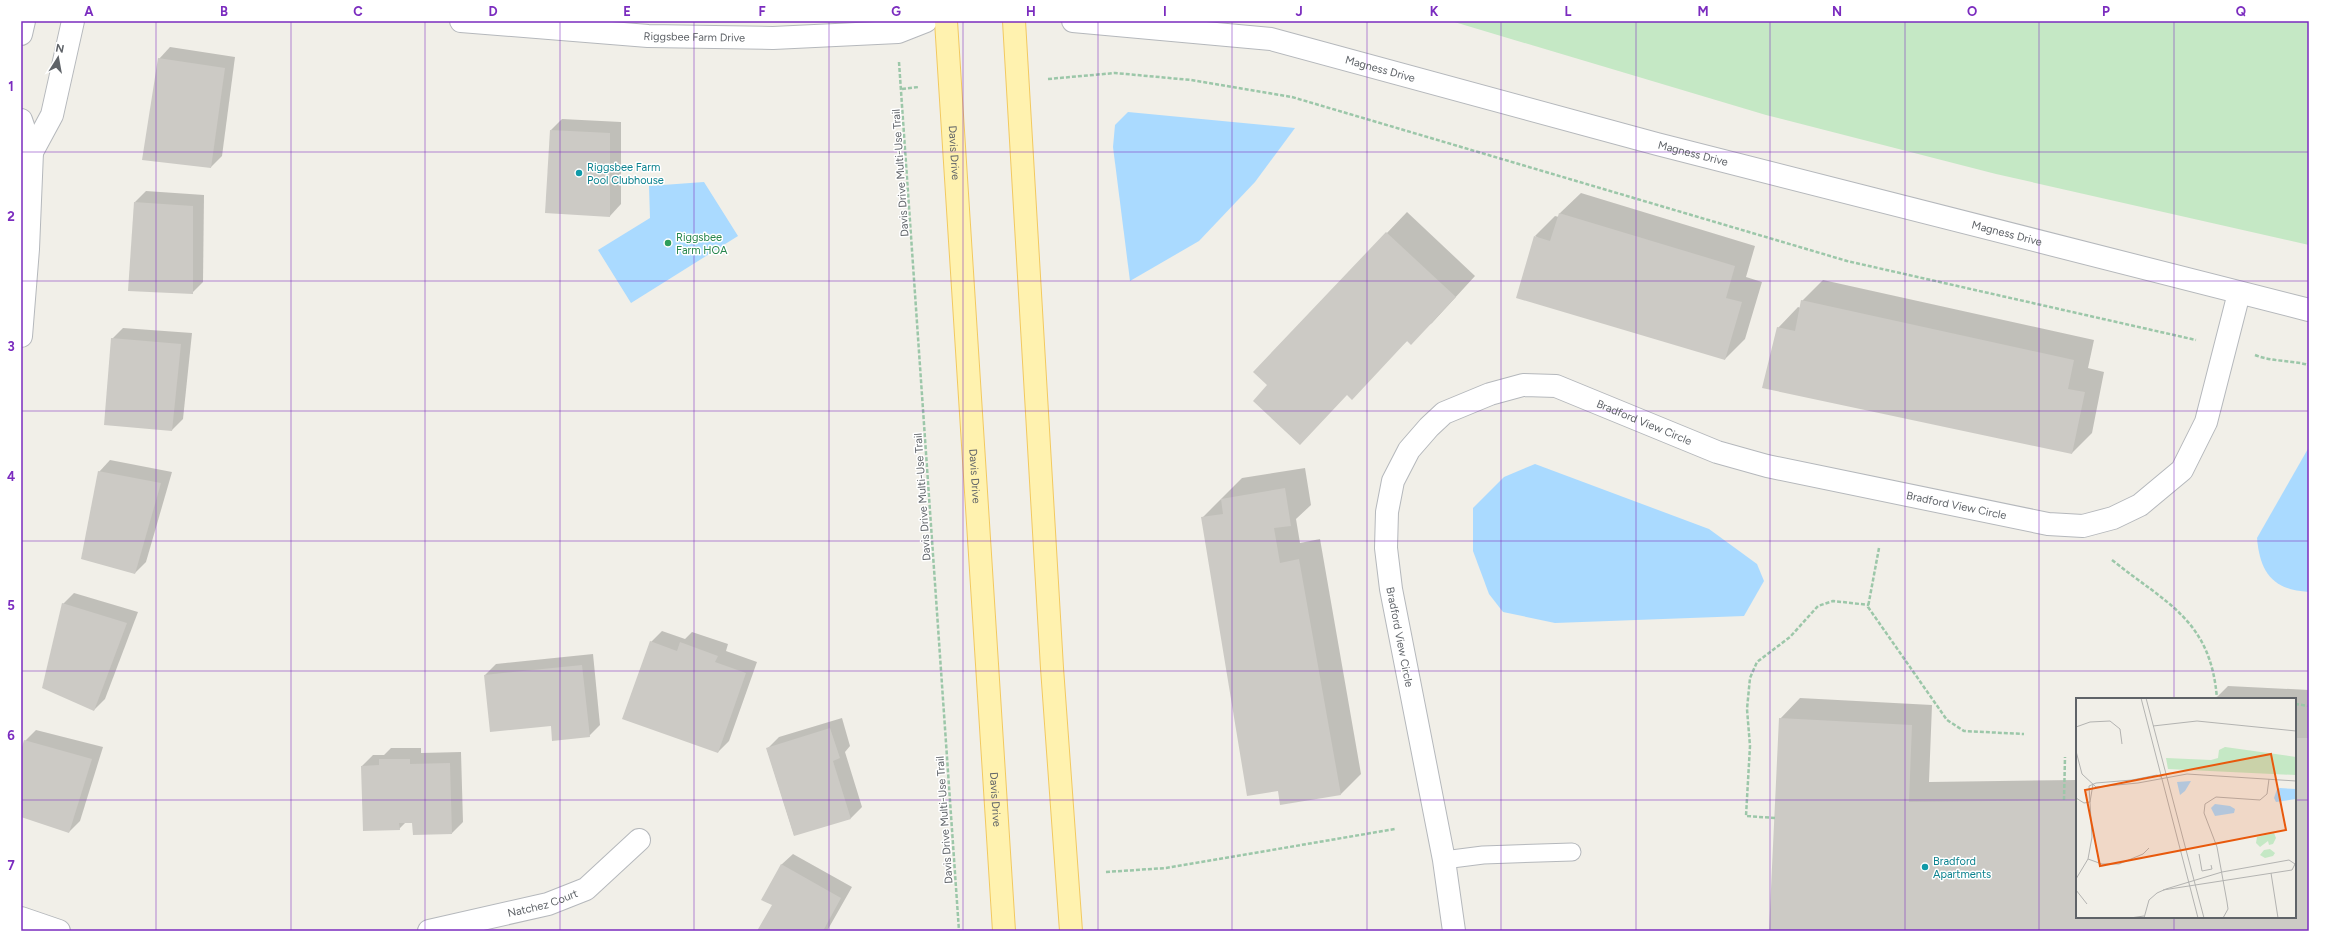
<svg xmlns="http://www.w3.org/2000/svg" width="2330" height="952" font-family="Figtree,sans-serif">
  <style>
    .green { fill: #c5e8c5 }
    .water { fill: #aadaff }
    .shadow { fill: #0003 }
    .building { fill: #cccac5 }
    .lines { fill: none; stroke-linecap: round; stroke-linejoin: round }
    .lane-casing { stroke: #b5b8bc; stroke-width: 19 }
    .street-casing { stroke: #b5b8bc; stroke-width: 24 }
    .primary-casing { stroke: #f2c960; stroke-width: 24 }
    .path { stroke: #9cc7a9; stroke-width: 2.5; stroke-dasharray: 4 2; stroke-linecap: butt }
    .lane { stroke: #fff; stroke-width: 17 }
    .street { stroke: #fff; stroke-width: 22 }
    .primary { stroke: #fff2af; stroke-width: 22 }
    .grid { fill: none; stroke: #7b2cbf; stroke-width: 1; stroke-opacity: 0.55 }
    .culture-dot { fill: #0f9aa8; stroke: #fff; stroke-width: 1.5 }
    .leisure-dot { fill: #2e9e5b; stroke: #fff; stroke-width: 1.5 }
    .labels { text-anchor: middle; stroke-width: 3; stroke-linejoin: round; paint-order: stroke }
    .street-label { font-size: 11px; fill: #5f6368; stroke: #fff }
    .culture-label { font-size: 11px; fill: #0d838f; stroke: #fff; text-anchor: start }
    .leisure-label { font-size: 11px; fill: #27864d; stroke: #fff; text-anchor: start }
    .inset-road { fill: none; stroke: #b3b3b1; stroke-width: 1 }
    .view { fill: #e8590c; fill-opacity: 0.15; stroke: #e8590c; stroke-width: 2 }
    .inset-edge { fill: none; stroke: #5f6368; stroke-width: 2 }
    .neatline { fill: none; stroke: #7b2cbf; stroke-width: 1.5 }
    .grid-label { font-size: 13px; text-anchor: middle; font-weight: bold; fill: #7b2cbf }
  </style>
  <rect width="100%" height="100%" fill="#f1efe8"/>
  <!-- green -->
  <polygon class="green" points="1451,21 2309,21 2309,245 1996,174 1766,115"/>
  <!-- water -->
  <g class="water">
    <polygon points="1128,112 1295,128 1255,182 1199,241 1130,281 1113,147 1115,125"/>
    <polygon points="704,182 738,236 631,303 598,250 650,218 649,186"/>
    <path d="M2309 447V592C2273 590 2260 573 2257 538Z"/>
    <polygon points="1535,464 1709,529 1757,564 1764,581 1744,616 1555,623 1503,612 1489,594 1473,551 1473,508 1504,477"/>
  </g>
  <!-- shadow -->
  <g class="shadow">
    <polygon points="170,47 235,57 222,156 211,167 159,59"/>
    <polygon points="562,119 621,122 621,204 610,216 551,130"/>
    <polygon points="146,191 204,195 203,282 192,293 135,202"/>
    <polygon points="1581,193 1755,246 1746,277 1762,282 1745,339 1725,359 1535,236 1555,216 1559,217 1560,213"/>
    <polygon points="1407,212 1475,276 1432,323 1408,340 1347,394 1269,385 1254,372"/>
    <polygon points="1823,280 2094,340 2088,368 2104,372 2092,433 2072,453 1778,328 1798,307 1801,308 1802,301"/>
    <polygon points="123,328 192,333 183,419 172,430 112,339"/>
    <polygon points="110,460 172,472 146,562 135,573 99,472"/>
    <polygon points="1305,468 1311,505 1296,519 1300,543 1320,539 1361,774 1341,794 1278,790 1202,518 1242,478"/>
    <polygon points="74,593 138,612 105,699 94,710 63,604"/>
    <polygon points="662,631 685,639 692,632 728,644 726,651 757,662 729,741 718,752 651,642"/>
    <polygon points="593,654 600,725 589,736 485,675 496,664"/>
    <polygon points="2228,686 2309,690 2309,931 1770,931 1780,719 1800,698 1932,705 1929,782 2077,780 2077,917 2295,917 2295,699 2215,699"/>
    <polygon points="842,718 850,746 845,752 862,807 851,818 794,835 767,749 779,737"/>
    <polygon points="36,730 103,747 80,821 69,832 21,816 21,754 25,741"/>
    <polygon points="391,748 421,748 421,753 461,752 463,822 452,833 413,822 406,822 399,829 362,766 373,755 384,755"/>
    <polygon points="793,854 852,887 827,931 759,931 773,905 781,865"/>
  </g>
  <!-- building -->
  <g class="building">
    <polygon points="158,58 225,68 211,168 142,160"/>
    <polygon points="550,130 610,133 610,217 545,213"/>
    <polygon points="134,202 193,206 193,294 128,291"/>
    <polygon points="1559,213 1735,266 1726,298 1742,302 1725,360 1516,298 1534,236 1550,241"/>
    <polygon points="1386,232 1456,297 1411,345 1407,341 1352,400 1347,395 1300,445 1253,401 1267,385 1253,372"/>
    <polygon points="1801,300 2074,360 2068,389 2085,392 2072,454 1762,388 1777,327 1795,331"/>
    <polygon points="111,338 181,344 172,431 104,425"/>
    <polygon points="98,471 161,483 135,574 81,559"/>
    <polygon points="1285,488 1291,526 1274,528 1280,563 1299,559 1341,795 1280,805 1278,791 1247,796 1201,517 1223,514 1221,499"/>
    <polygon points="62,603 127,623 94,711 42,688"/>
    <polygon points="650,641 677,651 680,642 718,656 715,662 746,673 718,753 622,719"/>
    <polygon points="582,665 590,737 552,741 551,726 490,732 484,675"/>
    <polygon points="1779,718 1912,725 1909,802 2077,800 2077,917 2295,917 2295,738 2309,738 2309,931 1769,931"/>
    <polygon points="830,728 840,758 833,761 851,819 794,836 766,748"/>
    <polygon points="24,740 92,759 69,833 21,817 21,751"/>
    <polygon points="379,759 410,759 410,764 450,763 452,834 413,835 412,823 399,823 400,830 363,831 361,766 379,765"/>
    <polygon points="781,864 841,898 823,931 757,931 772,905 761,900"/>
  </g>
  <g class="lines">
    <defs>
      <polyline id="lane" points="1444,860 1483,855 1572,852"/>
      <g id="street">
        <path id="s1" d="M461 21 648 36 773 38 898 32 926 21"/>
        <path id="s2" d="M1073 21 1271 39 1657 144 2309 310"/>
        <polyline points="21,34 24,21"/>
        <polyline points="21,120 32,152 28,249 21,336"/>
        <polyline points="32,152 52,115 73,21"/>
        <polyline points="21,918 59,931"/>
        <path id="s3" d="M429 931 548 904 586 889 639 840"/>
        <path id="s4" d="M1454 931 1444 860 1391 589 1386 548 1387 512 1393 481 1409 450 1429 427 1444 413 1490 394 1523 385 1556 386 1717 452 1767 466 2048 524 2083 526 2113 518 2140 505 2182 470 2206 422 2239 293"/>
      </g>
      <g id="primary">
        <path id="s5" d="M946 21 1004 931"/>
        <polyline points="1014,21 1052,668 1071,931"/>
      </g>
    </defs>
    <!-- lane casing -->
    <use href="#lane" class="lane-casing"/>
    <!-- street casing -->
    <use href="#street" class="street-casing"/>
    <!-- primary casing -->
    <use href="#primary" class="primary-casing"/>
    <!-- path -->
    <g class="path">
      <polyline points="899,62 959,931"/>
      <polyline points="1048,79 1115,73 1191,80 1292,97 1847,261 2196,340"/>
      <polyline points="902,89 919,87"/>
      <path d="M2255 355C2272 362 2291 360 2309 365"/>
      <polyline points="1879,548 1868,607 1947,720 1964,731 2024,734"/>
      <path d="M2112 560C2167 604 2211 620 2217 699"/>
      <polyline points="2295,704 2309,706"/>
      <polyline points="2064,800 2065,757"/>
      <polyline points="1775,818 1746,816 1750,746 1747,709 1750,678 1757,662 1790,637 1818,606 1833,601 1869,605"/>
      <polyline points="1106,872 1166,868 1395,829"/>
    </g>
    <!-- lane -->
    <use href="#lane" class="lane"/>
    <!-- street -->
    <use href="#street" class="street"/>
    <!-- primary -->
    <use href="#primary" class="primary"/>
  </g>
  <!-- grid -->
  <path class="grid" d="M156 21V931M291 21V931M425 21V931M560 21V931M694 21V931M829 21V931M963 21V931M1098 21V931M1232 21V931M1367 21V931M1501 21V931M1636 21V931M1770 21V931M1905 21V931M2039 21V931M2174 21V699M21 152H2309M21 281H2309M21 411H2309M21 541H2309M21 671H2309M21 800H2077M2295 800H2309M2174 917V931"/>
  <!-- markers -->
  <g class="culture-dot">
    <circle cx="579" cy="173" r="4"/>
    <circle cx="1925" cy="867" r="4"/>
  </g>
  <circle class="leisure-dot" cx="668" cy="243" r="4"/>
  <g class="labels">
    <!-- street labels -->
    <g class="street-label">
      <text dy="4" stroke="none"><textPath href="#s1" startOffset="234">Riggsbee Farm Drive</textPath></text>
      <text dy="4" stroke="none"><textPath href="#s2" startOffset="312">Magness Drive</textPath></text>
      <text dy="4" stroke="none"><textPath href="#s5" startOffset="132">Davis Drive</textPath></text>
      <text dy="4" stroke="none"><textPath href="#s2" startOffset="636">Magness Drive</textPath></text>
      <text transform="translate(900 173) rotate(-94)" y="4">Davis Drive Multi-Use Trail</text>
      <text dy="4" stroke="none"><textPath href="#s2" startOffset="960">Magness Drive</textPath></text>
      <text dy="4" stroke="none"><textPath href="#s4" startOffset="755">Bradford View Circle</textPath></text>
      <text dy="4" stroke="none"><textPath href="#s5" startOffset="456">Davis Drive</textPath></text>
      <text transform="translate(922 497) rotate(-94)" y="4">Davis Drive Multi-Use Trail</text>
      <text dy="4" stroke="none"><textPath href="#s4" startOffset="1079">Bradford View Circle</textPath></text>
      <text transform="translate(1400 637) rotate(79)" y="4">Bradford View Circle</text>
      <text dy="4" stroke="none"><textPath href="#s5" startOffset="780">Davis Drive</textPath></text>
      <text transform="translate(944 820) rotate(-94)" y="4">Davis Drive Multi-Use Trail</text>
      <text dy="4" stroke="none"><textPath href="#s3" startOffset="117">Natchez Court</textPath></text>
    </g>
    <!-- culture labels -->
    <g class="culture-label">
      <text x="587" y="171">Riggsbee Farm<tspan x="587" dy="13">Pool Clubhouse</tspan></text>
      <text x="1933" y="865">Bradford<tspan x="1933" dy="13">Apartments</tspan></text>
    </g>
    <!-- leisure labels -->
    <g class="leisure-label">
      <text x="676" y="241">Riggsbee<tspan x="676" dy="13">Farm HOA</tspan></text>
    </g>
  </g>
  <!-- overview -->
  <g transform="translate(2076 698)">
    <rect width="220" height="220" fill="#f1efe8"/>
    <path d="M149 49 220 59V77L92 71 90 60 135 62 142 60 143 52ZM198 135 200 140 197 146 193 147 192 143 184 149 180 145 181 139ZM194 151 199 155 197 158 189 160 184 157 188 152Z" fill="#c5e8c5"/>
    <path d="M115 83 109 93 104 97 101 84ZM204 90 220 91V101L200 104 198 100 201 91ZM139 106 154 108 159 111 158 115 139 118 135 110Z" fill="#aadaff"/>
    <path class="inset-road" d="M65 0 122 220M70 0 128 220M77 28 121 23 220 33M0 29 14 24 34 23 44 31 46 46M0 53 6 76 20 89 62 85 111 76 220 83M0 100 8 105 14 104M14 104 17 86M123 156 126 173 136 171 135 167M12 161 26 166H43L67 156 73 150M195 175 202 220M0 181 12 161 16 139 13 88 20 85 56 82 81 77 85 79M0 192 11 206M54 220 68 218M68 220 73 202 81 195 90 191 146 174 213 162 219 166 216 172 87 192M147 220 152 211 151 204 141 149 128 115 129 106 140 99 184 102 191 96 193 81"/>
    <path class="view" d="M195 56 210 132 24 168 9 92Z"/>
    <rect width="220" height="220" class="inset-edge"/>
  </g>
  <!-- border -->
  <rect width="2330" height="952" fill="none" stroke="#ffffff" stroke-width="44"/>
  <!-- north arrow -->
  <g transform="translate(58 58) rotate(11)" stroke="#ffffff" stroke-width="3" paint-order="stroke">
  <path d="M0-3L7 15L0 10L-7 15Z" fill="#5f6368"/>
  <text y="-6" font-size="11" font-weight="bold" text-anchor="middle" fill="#5f6368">N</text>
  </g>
  <rect x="22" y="22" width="2286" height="908" class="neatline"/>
  <g class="grid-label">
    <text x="89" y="16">A</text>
    <text x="224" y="16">B</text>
    <text x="358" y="16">C</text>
    <text x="493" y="16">D</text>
    <text x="627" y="16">E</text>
    <text x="762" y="16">F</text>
    <text x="896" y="16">G</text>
    <text x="1031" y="16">H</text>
    <text x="1165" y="16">I</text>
    <text x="1299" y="16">J</text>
    <text x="1434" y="16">K</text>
    <text x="1568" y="16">L</text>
    <text x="1703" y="16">M</text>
    <text x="1837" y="16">N</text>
    <text x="1972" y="16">O</text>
    <text x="2106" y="16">P</text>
    <text x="2241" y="16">Q</text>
    <text x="11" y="91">1</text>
    <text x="11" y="221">2</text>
    <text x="11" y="351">3</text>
    <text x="11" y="481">4</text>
    <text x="11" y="610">5</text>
    <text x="11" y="740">6</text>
    <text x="11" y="870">7</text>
  </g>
</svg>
